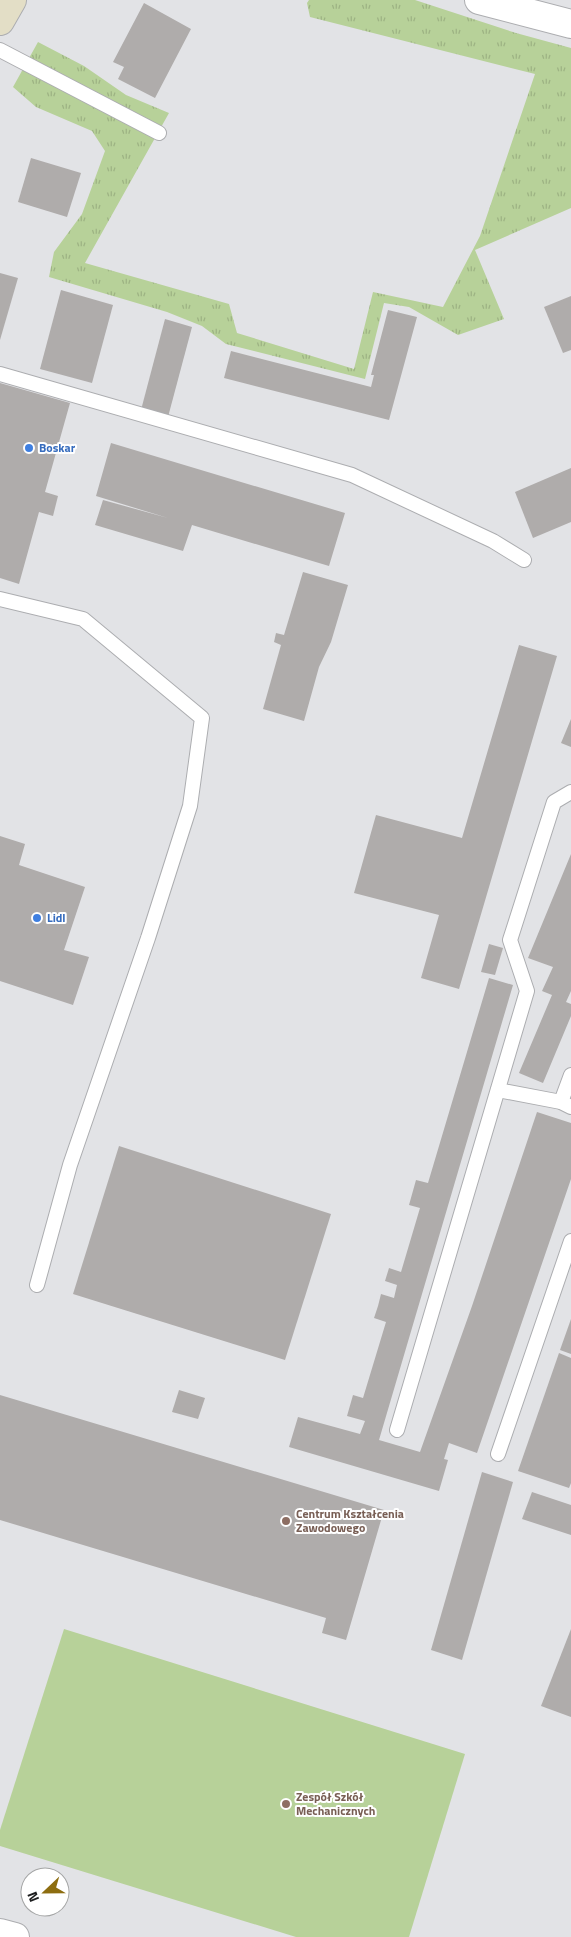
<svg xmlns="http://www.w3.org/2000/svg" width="571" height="1937" font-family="'Titillium Web',sans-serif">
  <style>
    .grass { fill: url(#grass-tufts) }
    .pitch { fill: #b7d199 }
    .building { fill: #afacab }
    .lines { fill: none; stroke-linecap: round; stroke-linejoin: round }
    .lane-casing { stroke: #acadb0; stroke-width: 16 }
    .street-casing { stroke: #acadb0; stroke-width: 30 }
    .secondary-casing { stroke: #acadb0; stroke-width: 30 }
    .lane { stroke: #fff; stroke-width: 14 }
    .street { stroke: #fff; stroke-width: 28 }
    .secondary { stroke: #e3dec6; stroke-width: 28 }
    .shop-dot { fill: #3f7fe0; stroke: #fff; stroke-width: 2 }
    .education-dot { fill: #8d6e63; stroke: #fff; stroke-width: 2 }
    .labels { text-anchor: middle; stroke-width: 4; stroke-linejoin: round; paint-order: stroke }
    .shop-label { font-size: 12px; font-weight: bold; fill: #366cbe; stroke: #fff; text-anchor: start }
    .education-label { font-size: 12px; font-weight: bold; fill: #785e54; stroke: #fff; text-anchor: start }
  </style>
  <defs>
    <pattern id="grass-tufts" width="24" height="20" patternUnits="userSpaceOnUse" patternTransform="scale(1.25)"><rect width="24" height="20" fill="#b7d199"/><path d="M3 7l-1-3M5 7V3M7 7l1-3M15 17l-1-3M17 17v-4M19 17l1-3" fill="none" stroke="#9db383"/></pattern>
  </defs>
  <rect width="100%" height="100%" fill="#e2e3e6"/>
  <!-- grass -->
  <polygon class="grass" points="309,0 415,0 516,33 571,48 571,208 475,250 504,319 458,335 409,307 384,303 365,379 226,344 202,326 167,312 49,277 54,252 82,214 105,151 92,131 36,107 13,87 38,42 84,66 126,95 169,113 85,263 229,304 237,333 354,369 373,292 443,307 480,236 535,74 310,17 307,3"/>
  <!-- pitch -->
  <polygon class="pitch" points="64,1629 465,1754 409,1937 296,1937 0,1846 0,1830"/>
  <!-- building -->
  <g class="building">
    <polygon points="144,3 191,29 155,98 118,79 124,67 113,62"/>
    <polygon points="31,158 81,173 67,217 18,202"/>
    <polygon points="0,273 18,278 0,340"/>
    <polygon points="61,290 113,305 92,383 40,369"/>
    <polygon points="571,296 571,350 563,353 544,307"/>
    <polygon points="388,310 417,317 389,420 224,378 231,351 371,387 374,375 371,375"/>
    <polygon points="165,319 192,327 168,417 141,410"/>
    <polygon points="0,383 70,403 45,492 58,496 53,516 39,512 19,584 0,578"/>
    <polygon points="111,443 345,513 329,566 192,525 183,551 95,525 103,500 168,518 96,496"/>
    <polygon points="571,468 571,522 533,538 515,492"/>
    <polygon points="303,572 348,585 331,642 319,667 304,721 263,709 281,645 274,642 276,633 284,635"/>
    <polygon points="519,645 557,656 459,989 421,978 439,915 354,893 376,815 462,838"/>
    <polygon points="571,719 571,747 561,743"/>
    <polygon points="0,836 25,844 19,865 85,887 64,950 89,957 73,1005 0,981"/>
    <polygon points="571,854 571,991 566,1002 571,1004 571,1016 543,1083 519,1073 552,995 542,991 553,967 528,958"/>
    <polygon points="489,944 503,948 495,975 481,972"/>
    <polygon points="489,978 513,985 379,1440 420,1452 472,1306 537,1112 571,1123 571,1179 477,1453 449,1443 444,1459 448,1460 439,1491 289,1447 298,1417 360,1434 365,1421 347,1416 353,1395 363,1398 386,1322 374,1318 378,1306 381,1294 394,1298 397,1285 385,1281 389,1268 401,1272 420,1208 409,1205 416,1180 428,1183"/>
    <polygon points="119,1146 331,1214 285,1360 73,1294"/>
    <polygon points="571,1319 571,1354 560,1350"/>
    <polygon points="559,1353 571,1358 571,1483 569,1488 518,1471"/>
    <polygon points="179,1390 205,1398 198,1419 172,1412"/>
    <polygon points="0,1395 384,1510 346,1640 322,1633 326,1618 0,1520"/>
    <polygon points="482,1472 513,1482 462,1660 431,1650"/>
    <polygon points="532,1492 571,1505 571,1535 522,1519"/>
    <polygon points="571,1629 571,1717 541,1706"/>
  </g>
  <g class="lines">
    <defs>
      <g id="lane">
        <polyline points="0,50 159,133"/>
        <polyline points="0,374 352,475 493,541 524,560"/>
        <polyline points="0,599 83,619 202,718 190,806 148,938 70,1165 37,1285"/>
        <polyline points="498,1090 561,1102 571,1107"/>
        <polyline points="561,1102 571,1075"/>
        <polyline points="397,1430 527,991 510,940 554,802 571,792"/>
        <polyline points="498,1454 571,1241"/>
      </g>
      <g id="street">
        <polyline points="479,0 571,24"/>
        <polyline points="0,1933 15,1937"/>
      </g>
      <polyline id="secondary" points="0,21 12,0"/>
    </defs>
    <!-- lane casing -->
    <use href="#lane" class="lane-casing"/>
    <!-- street casing -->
    <use href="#street" class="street-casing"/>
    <!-- secondary casing -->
    <use href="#secondary" class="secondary-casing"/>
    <!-- lane -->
    <use href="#lane" class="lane"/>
    <!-- street -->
    <use href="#street" class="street"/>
    <!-- secondary -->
    <use href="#secondary" class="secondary"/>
  </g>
  <!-- markers -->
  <g class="shop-dot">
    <circle cx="29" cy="448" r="5"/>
    <circle cx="37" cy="918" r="5"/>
  </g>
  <g class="education-dot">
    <circle cx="286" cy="1521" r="5"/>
    <circle cx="286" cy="1804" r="5"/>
  </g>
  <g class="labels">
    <!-- shop labels -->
    <g class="shop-label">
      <text x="39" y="452">Boskar</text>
      <text x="47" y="922">Lidl</text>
    </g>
    <!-- education labels -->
    <g class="education-label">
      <text x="296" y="1518">Centrum Kształcenia<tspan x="296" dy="14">Zawodowego</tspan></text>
      <text x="296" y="1801">Zespół Szkół<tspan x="296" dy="14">Mechanicznych</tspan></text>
    </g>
  </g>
  <!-- north arrow -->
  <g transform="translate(45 1892) rotate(248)"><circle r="24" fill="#ffffff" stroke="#a4a5a5"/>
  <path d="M0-4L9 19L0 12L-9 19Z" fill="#8d6d10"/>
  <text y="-8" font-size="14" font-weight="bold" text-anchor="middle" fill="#1c1d1e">N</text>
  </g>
</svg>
